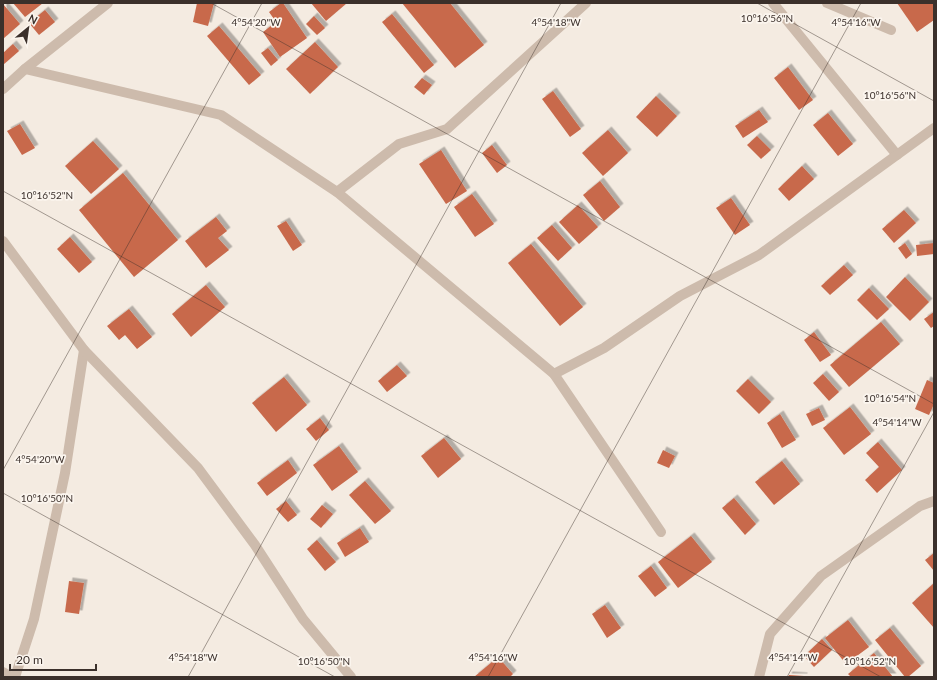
<svg xmlns="http://www.w3.org/2000/svg" width="937" height="680" font-family="Lato,sans-serif">
  <style>
    .building { fill: #c8694b; filter: url(#shadow) }
    .lines { fill: none; stroke-linecap: round; stroke-linejoin: round }
    .service { stroke: #cdbbac; stroke-width: 10 }
    .minor { stroke: #cdbbac; stroke-width: 10 }
    .ticks { fill: none; stroke: #3b302b; stroke-width: 1; stroke-opacity: 0.45 }
    .ticks-label { font-size: 10px; text-anchor: middle; fill: #3b302b; stroke: #fbf5ee; stroke-width: 3.5; stroke-linejoin: round; paint-order: stroke }
  </style>
  <defs>
    <filter id="shadow"><feDropShadow dx="3.5" dy="-3.5" stdDeviation="0" flood-color="#0004"/></filter>
  </defs>
  <rect width="100%" height="100%" fill="#f4ebe1"/>
  <!-- building -->
  <g class="building">
    <polygon points="13,3 43,3 25,17"/>
    <polygon points="197,3 214,3 208,26 193,22"/>
    <polygon points="281,3 283,3 307,38 280,57 263,32 276,22 269,12"/>
    <polygon points="311,3 347,3 326,21"/>
    <polygon points="402,3 450,3 484,45 455,68"/>
    <polygon points="897,3 934,3 934,20 917,32"/>
    <polygon points="3,4 20,24 3,39"/>
    <polygon points="45,10 55,22 39,35 29,23"/>
    <polygon points="392,14 434,65 424,73 382,22"/>
    <polygon points="314,16 325,28 317,35 306,24"/>
    <polygon points="219,26 261,75 249,85 207,36"/>
    <polygon points="315,42 338,67 310,94 286,69"/>
    <polygon points="13,44 19,51 3,65 3,53"/>
    <polygon points="268,48 278,60 271,66 261,53"/>
    <polygon points="788,67 813,100 799,110 774,78"/>
    <polygon points="422,78 432,85 424,95 414,87"/>
    <polygon points="553,91 581,129 570,137 542,99"/>
    <polygon points="656,96 677,116 657,137 636,117"/>
    <polygon points="759,110 768,122 743,138 735,126"/>
    <polygon points="828,113 853,144 838,156 813,125"/>
    <polygon points="20,124 35,148 22,155 7,131"/>
    <polygon points="608,130 628,153 603,176 582,153"/>
    <polygon points="757,136 771,150 761,159 747,145"/>
    <polygon points="93,141 119,169 91,194 65,166"/>
    <polygon points="492,145 507,165 497,173 482,153"/>
    <polygon points="441,150 467,191 446,204 419,164"/>
    <polygon points="802,166 814,179 789,201 778,189"/>
    <polygon points="123,173 178,240 134,277 79,210"/>
    <polygon points="600,181 620,207 604,221 583,195"/>
    <polygon points="472,194 494,224 475,237 454,207"/>
    <polygon points="731,198 750,225 735,235 716,208"/>
    <polygon points="578,205 598,227 579,244 559,222"/>
    <polygon points="904,210 916,223 894,243 882,229"/>
    <polygon points="216,217 227,231 218,238 229,250 206,268 185,241"/>
    <polygon points="286,221 302,245 293,251 277,226"/>
    <polygon points="552,225 572,248 558,261 537,238"/>
    <polygon points="70,237 92,262 79,273 57,249"/>
    <polygon points="905,243 912,254 906,259 898,248"/>
    <polygon points="934,243 934,254 917,256 916,245"/>
    <polygon points="531,244 583,307 560,326 508,263"/>
    <polygon points="844,265 853,275 830,295 821,286"/>
    <polygon points="905,277 929,302 910,321 886,297"/>
    <polygon points="206,285 225,307 191,337 172,314"/>
    <polygon points="869,288 889,309 877,320 857,300"/>
    <polygon points="129,309 152,337 137,349 125,335 119,340 107,326"/>
    <polygon points="934,312 934,326 931,328 924,319"/>
    <polygon points="881,322 900,344 849,387 830,365"/>
    <polygon points="814,332 831,355 820,362 804,340"/>
    <polygon points="397,365 407,376 387,392 378,381"/>
    <polygon points="823,374 839,392 829,401 813,383"/>
    <polygon points="284,377 307,405 276,432 252,403"/>
    <polygon points="748,379 771,402 759,414 736,391"/>
    <polygon points="927,380 934,383 934,404 929,415 915,409"/>
    <polygon points="850,407 871,434 844,455 823,428"/>
    <polygon points="819,408 825,420 812,426 806,414"/>
    <polygon points="780,414 796,440 782,448 767,423"/>
    <polygon points="320,418 329,430 316,441 306,429"/>
    <polygon points="444,438 461,459 438,478 421,456"/>
    <polygon points="878,442 902,470 877,493 865,480 879,467 866,453"/>
    <polygon points="339,446 358,472 332,491 313,465"/>
    <polygon points="663,450 675,456 669,468 657,463"/>
    <polygon points="288,460 297,473 267,496 257,483"/>
    <polygon points="782,461 800,484 774,505 755,482"/>
    <polygon points="365,481 391,511 375,524 349,495"/>
    <polygon points="734,498 756,524 745,535 722,508"/>
    <polygon points="286,501 297,515 288,522 276,509"/>
    <polygon points="322,505 333,514 321,528 310,519"/>
    <polygon points="360,528 369,542 345,557 337,543"/>
    <polygon points="691,536 712,562 678,588 658,562"/>
    <polygon points="317,540 336,562 325,571 307,549"/>
    <polygon points="934,553 934,571 925,560"/>
    <polygon points="651,566 667,588 655,597 638,576"/>
    <polygon points="69,581 84,583 79,614 65,612"/>
    <polygon points="934,583 934,628 912,603"/>
    <polygon points="605,605 621,628 607,638 592,614"/>
    <polygon points="848,620 869,647 846,664 825,638"/>
    <polygon points="890,628 921,666 908,677 905,677 875,640"/>
    <polygon points="822,639 832,650 814,667 804,656"/>
    <polygon points="874,653 893,677 851,677 848,674"/>
    <polygon points="498,657 513,674 510,677 474,677"/>
    <polygon points="789,675 804,676 804,677 788,677"/>
  </g>
  <g class="lines">
    <!-- service -->
    <g class="service">
      <polyline points="827,3 891,30"/>
      <polyline points="337,192 399,144 447,129 586,3"/>
      <polyline points="3,672 12,677"/>
      <polyline points="15,677 34,619 65,473 84,350"/>
      <polyline points="759,677 770,634 821,576 920,506 934,501"/>
    </g>
    <!-- minor -->
    <g class="minor">
      <polyline points="773,3 897,155"/>
      <polyline points="25,69 221,115 337,192 554,374 661,532"/>
      <polyline points="3,89 25,69 108,3"/>
      <polyline points="3,241 84,350 198,468 255,545 303,619 351,677"/>
      <polyline points="554,374 604,348 680,296 759,255 934,128"/>
    </g>
  </g>
  <!-- ticks -->
  <path class="ticks" d="M211 3 934 404M757 3 934 101M3 191 881 677M3 470 262 3M3 493 335 677M188 677 561 3M488 677 861 3M787 677 934 412"/>
  <g class="ticks-label">
    <text x="767" y="22">10°16'56"N</text>
    <text x="256" y="26">4°54'20"W</text>
    <text x="556" y="26">4°54'18"W</text>
    <text x="856" y="26">4°54'16"W</text>
    <text x="890" y="99">10°16'56"N</text>
    <text x="47" y="199">10°16'52"N</text>
    <text x="890" y="402">10°16'54"N</text>
    <text x="897" y="426">4°54'14"W</text>
    <text x="40" y="463">4°54'20"W</text>
    <text x="47" y="502">10°16'50"N</text>
    <text x="193" y="661">4°54'18"W</text>
    <text x="493" y="661">4°54'16"W</text>
    <text x="793" y="661">4°54'14"W</text>
    <text x="324" y="665">10°16'50"N</text>
    <text x="870" y="665">10°16'52"N</text>
  </g>
  <!-- border -->
  <rect width="937" height="680" fill="none" stroke="#3b302b" stroke-width="8"/>
  <!-- north arrow -->
  <g transform="translate(28 28) rotate(29)" stroke="#fbf5ee" stroke-width="3" paint-order="stroke">
  <path d="M0-3L7 15L0 10L-7 15Z" fill="#3b302b"/>
  <text y="-6" font-size="11" font-weight="bold" text-anchor="middle" fill="#3b302b">N</text>
  </g>
  <!-- scale -->
  <path d="M10 664v6h86v-6" fill="none" stroke="#3b302b" stroke-width="2"/>
  <text x="16" y="664" font-size="12" fill="#3b302b" stroke="#fbf5ee" stroke-width="3" paint-order="stroke">20 m</text>
</svg>
